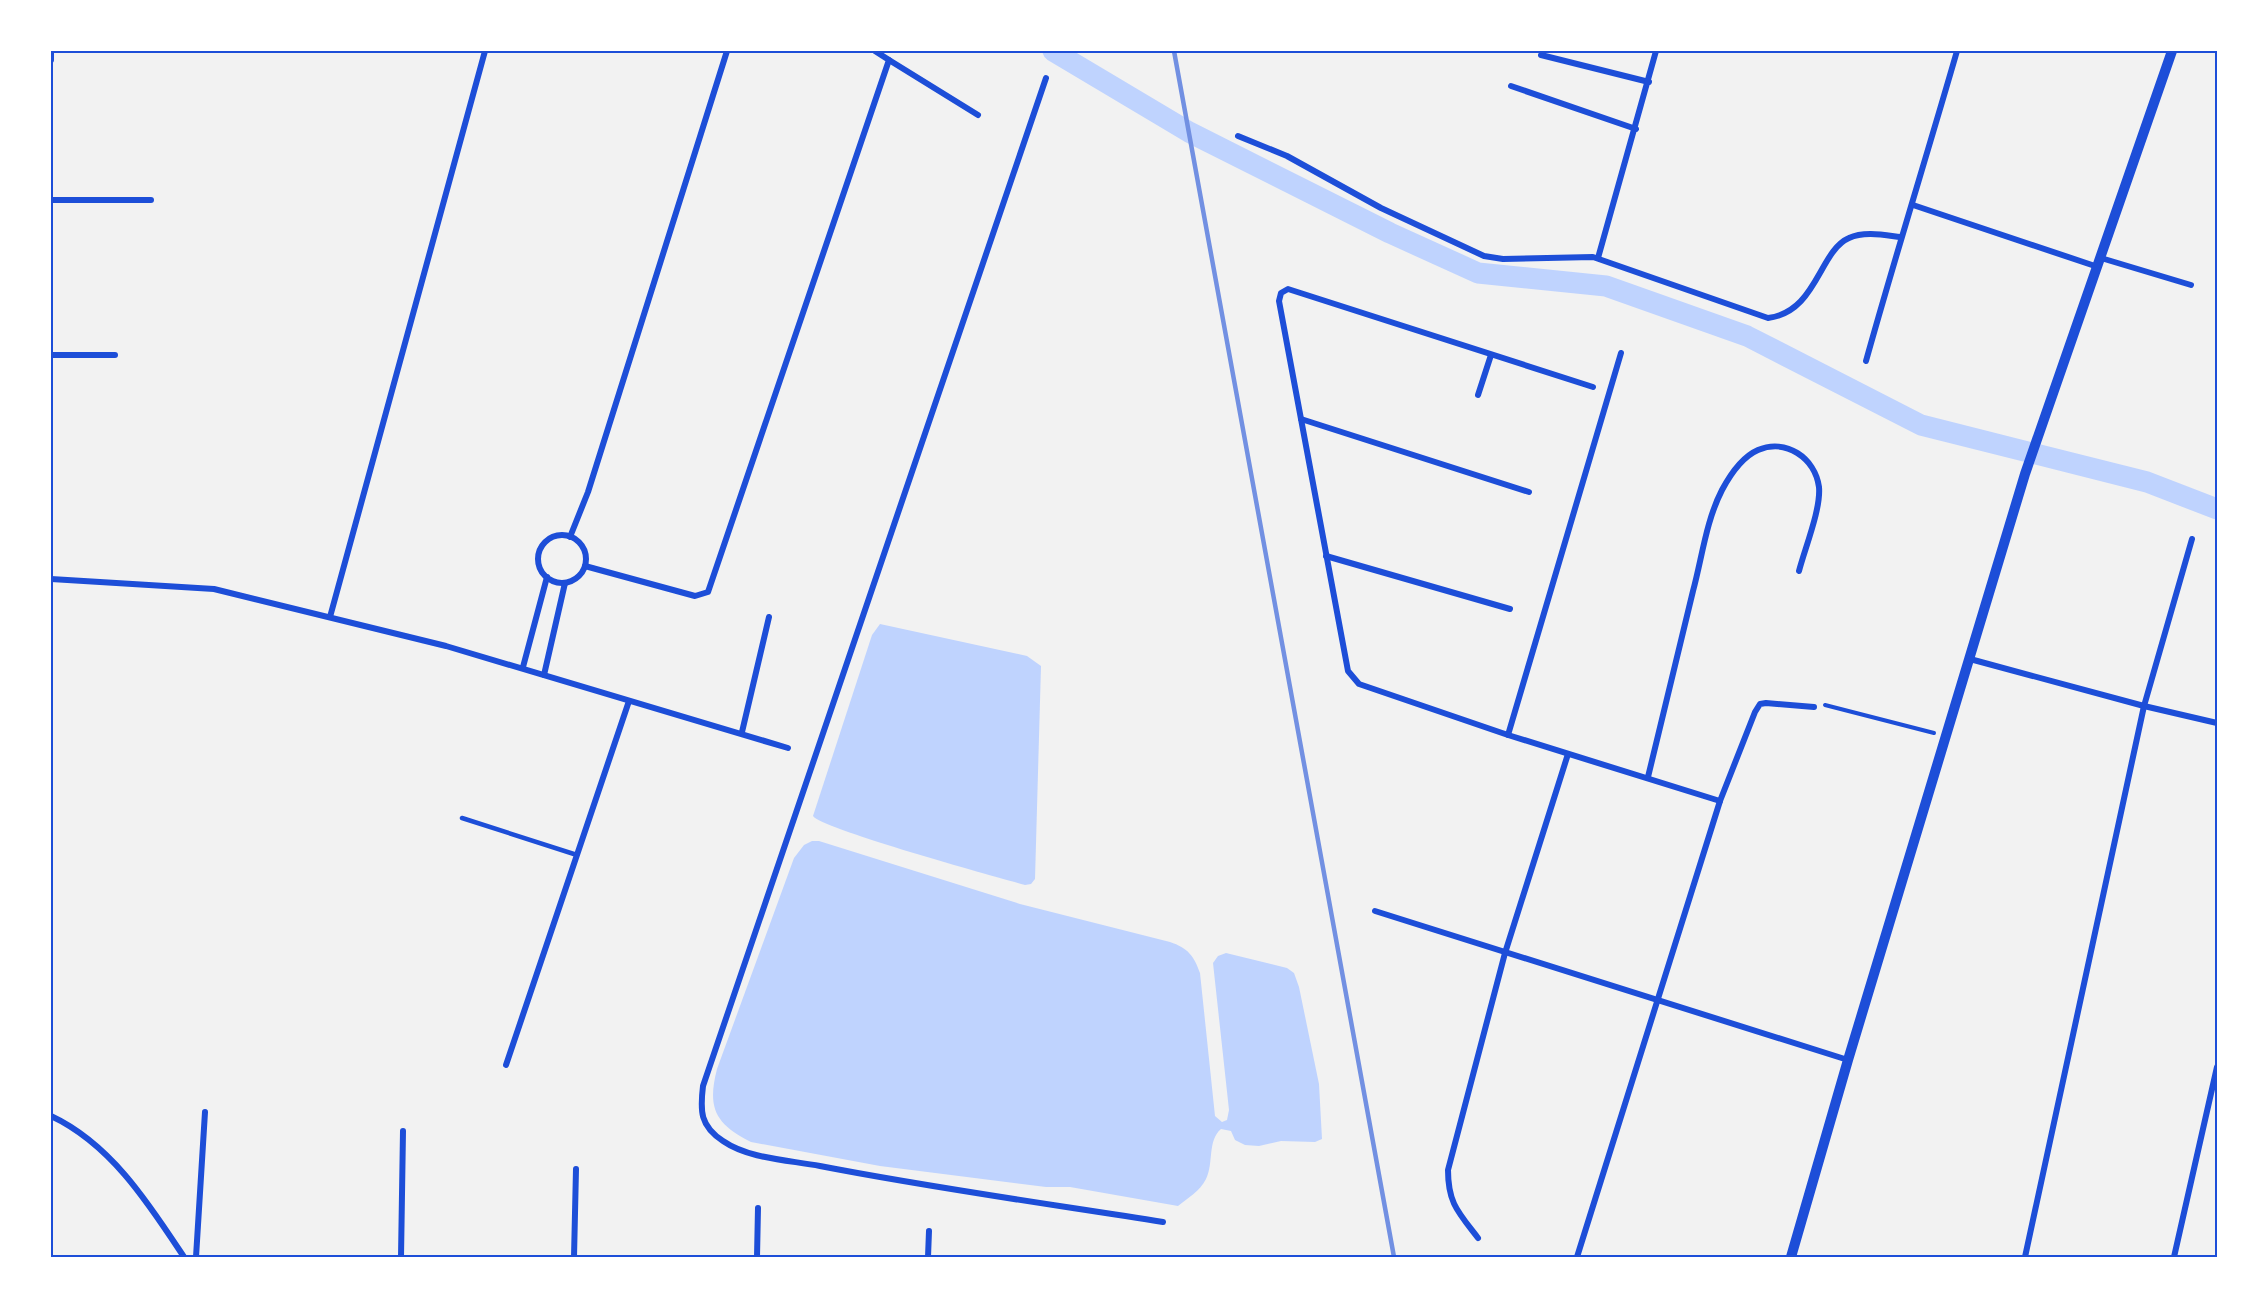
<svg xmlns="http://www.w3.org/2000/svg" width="2268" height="1308" font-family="Inter,sans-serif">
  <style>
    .water { fill: #bfd3fe }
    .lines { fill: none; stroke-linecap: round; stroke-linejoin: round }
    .canal { stroke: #bfd3fe; stroke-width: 21 }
    .path { stroke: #1d4ed8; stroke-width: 4 }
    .service { stroke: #1d4ed8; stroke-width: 4.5 }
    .minor { stroke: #1d4ed8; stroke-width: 6 }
    .tertiary { stroke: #1d4ed8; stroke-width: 10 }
    .rail { stroke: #7290e2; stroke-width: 4.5 }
    .neatline { fill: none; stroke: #1d4ed8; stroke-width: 2 }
  </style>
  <rect width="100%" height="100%" fill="#f2f2f2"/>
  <!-- water -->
  <g class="water">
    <path d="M880 624 1027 656 1041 666 1035 879 1031 884 1025 885C996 877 822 829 813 816L872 635Z"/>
    <path d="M812 841H819L1020 904 1170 942C1188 948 1194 956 1200 973L1215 1116 1222 1122 1227 1120 1229 1110 1213 963 1218 956 1226 953 1287 968 1294 973 1299 987 1319 1084 1322 1139 1315 1142 1281 1141 1259 1146 1245 1145 1235 1140 1231 1131 1221 1129C1207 1141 1214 1163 1206 1179 1200 1191 1188 1198 1178 1206L1070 1187H1046L880 1166 751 1142C715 1124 707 1108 717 1069L794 858 804 845Z"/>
  </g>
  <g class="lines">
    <!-- canal -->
    <polyline class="canal" points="1053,51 1189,132 1390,233 1478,273 1606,286 1747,336 1921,425 2147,482 2217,509"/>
    <!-- path -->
    <polyline class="path" points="1825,705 1934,733"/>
    <!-- service -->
    <polyline class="service" points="462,818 577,855"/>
    <!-- minor -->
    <g class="minor">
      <polyline points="1541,55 1649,82"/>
      <polyline points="51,60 51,51"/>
      <polyline points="889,60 978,115"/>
      <path d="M1046 78 703 1086C700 1111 700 1126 723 1141 749 1159 789 1160 820 1166 933 1188 1049 1204 1163 1222"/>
      <polyline points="1511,86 1636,129"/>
      <path d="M1238 136 1287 156 1381 208 1484 256 1503 259 1593 257 1768 318C1817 312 1819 251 1849 238 1864 231 1884 235 1900 237"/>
      <polyline points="51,200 151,200"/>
      <polyline points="1913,205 2098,267"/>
      <polyline points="1598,258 1656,51"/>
      <polyline points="2101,258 2191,285"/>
      <polyline points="51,355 115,355"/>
      <path d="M1866 361C1895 257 1927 155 1957 51"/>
      <polyline points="1593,387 1288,289 1281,293 1279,301 1348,671 1359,684 1508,735 1720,801"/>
      <polyline points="1478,395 1491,355"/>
      <polyline points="1301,419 1529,492"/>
      <circle cx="562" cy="559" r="24"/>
      <polyline points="570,537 588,492 727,51"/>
      <polyline points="1326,556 1510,609"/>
      <polyline points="585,566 695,596 708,592 889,60 875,51"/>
      <polyline points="51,579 214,589 446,646 788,748"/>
      <polyline points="330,617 485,51"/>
      <polyline points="1970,659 2144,706 2217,723"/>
      <polyline points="523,667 547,577"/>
      <polyline points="544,675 565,583"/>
      <polyline points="742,732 769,617"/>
      <polyline points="1508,735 1621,353"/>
      <path d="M1648 777C1663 715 1678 653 1693 591 1702 558 1706 521 1722 490 1730 475 1742 457 1758 450 1786 438 1815 458 1819 487 1821 509 1805 548 1799 571"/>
      <polyline points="1375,911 1848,1060"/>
      <polyline points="506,1065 629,701"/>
      <path d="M51 1116C111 1144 149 1204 184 1257"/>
      <path d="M1478 1238C1458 1212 1448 1203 1448 1170L1505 953 1568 754"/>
      <polyline points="196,1257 205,1112"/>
      <polyline points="401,1257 403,1131"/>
      <polyline points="574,1257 576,1169"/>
      <polyline points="757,1257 758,1208"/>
      <polyline points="928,1257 929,1231"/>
      <polyline points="1577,1257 1720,801 1755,712 1760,704 1766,703 1814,707"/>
      <polyline points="2025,1257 2144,706 2192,539"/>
      <polyline points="2174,1257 2217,1067"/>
    </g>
    <!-- tertiary -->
    <polyline class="tertiary" points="1791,1257 1848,1060 2025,474 2172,51"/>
    <!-- rail -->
    <polyline class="rail" points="1174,51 1394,1257"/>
  </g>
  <!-- border -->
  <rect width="2268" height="1308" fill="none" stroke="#ffffff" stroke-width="105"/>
  <rect x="52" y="52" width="2164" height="1204" class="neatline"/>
</svg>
